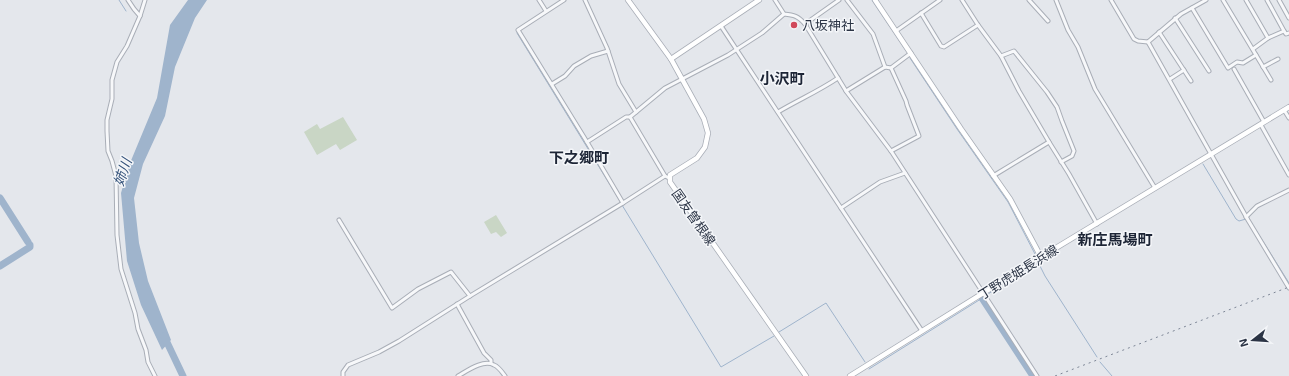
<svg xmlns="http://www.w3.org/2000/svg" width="1289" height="376" viewBox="0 0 1289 376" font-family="'Exo 2','Noto Sans JP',sans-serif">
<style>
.green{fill:#c9d6c5}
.water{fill:#9fb4cc}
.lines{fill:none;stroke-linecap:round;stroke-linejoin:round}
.stream{stroke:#9fb4cc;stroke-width:1}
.river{stroke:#9fb4cc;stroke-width:7}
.street-casing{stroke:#a9aeb7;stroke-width:5}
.secondary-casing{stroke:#a9aeb7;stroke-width:6}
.street{stroke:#f7f8fa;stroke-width:3}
.secondary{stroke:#fff;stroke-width:4.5}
.rail{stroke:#7d8696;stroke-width:1;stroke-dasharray:2 4;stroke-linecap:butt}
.poi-dot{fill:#d1495b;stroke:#f4f6f9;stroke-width:1.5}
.labels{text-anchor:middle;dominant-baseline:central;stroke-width:3;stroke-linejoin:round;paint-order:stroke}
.poi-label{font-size:13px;fill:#2b3445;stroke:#f4f6f9;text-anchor:start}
.street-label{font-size:13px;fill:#2b3445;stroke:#f4f6f9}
.water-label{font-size:14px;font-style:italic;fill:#34527a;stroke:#f4f6f9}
.quarter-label{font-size:15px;font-weight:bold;fill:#1d2536;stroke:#f4f6f9}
</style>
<rect width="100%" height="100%" fill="#e4e7ec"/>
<g class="green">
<path d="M343 117 357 140 340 150 336 144 317 155 304 132 317 124 320 129Z"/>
<path d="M496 215 507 233 501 237 496 232 491 234 484 222Z"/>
</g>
<path class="water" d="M188 0H207L195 18 175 67 165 116 143 164 134 198 139 243 148 281 171 340 162 350 141 305 127 261 121 193 130 163 157 98 170 25Z"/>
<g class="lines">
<g class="stream">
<path d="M119 0 126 11"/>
<path d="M872 0 907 52"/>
<path d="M517 33 620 201"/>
<path d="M910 58 957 129 1008 202 1035 254"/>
<path d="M1203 164 1236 219 1239 221 1246 219"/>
<path d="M622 205 721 367 774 336"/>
<path d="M1249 219 1289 283"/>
<path d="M1038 262 1045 276 1097 357"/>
<path d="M988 294 1038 263"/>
<path d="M779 332 826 303 865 362"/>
<path d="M1100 362 1112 376"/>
<path d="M869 369 984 297"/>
</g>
<g class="river">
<path d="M0 198 28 242"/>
<path d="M0 266 30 247V245"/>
<path d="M982 298 1033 376"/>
<path d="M164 336 183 376"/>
</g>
<defs>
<g id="street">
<path d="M128 0 134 9 140 16"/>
<path d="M145 0 140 16 127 46 117 62 112 80V99L107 120V131L108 151 112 161 116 176 117 235 121 269 135 313 138 329 146 350 148 362 155 376"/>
<path d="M539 0 546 11"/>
<path d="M564 0 518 30 587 142 623 203 665 176 669 178"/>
<path d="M585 0 607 48 619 84 636 112"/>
<path d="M775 0 784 14C794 15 798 16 805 24L846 91 891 151 1037 376"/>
<path d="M847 0 873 34 885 67"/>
<path d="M962 0 978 25 1001 56 1019 91 1049 142 1069 174 1097 224"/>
<path d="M1029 0 1048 21"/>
<path d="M1056 0 1068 30 1078 47 1095 89 1155 188"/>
<path d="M1111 0 1134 39 1138 41 1148 42 1181 14 1206 0"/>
<path d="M1223 0 1271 80"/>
<path d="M1246 0 1268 38"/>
<path d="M1267 0 1284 31 1286 34 1289 33"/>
<path d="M1279 0 1289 18"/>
<path d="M1192 8 1228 68 1237 62 1243 63 1256 55"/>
<path d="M921 13 941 46 944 47 978 25"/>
<path d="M1175 18 1209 71"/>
<path d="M805 24 839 0"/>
<path d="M721 26 922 331"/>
<path d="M896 31 940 0"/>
<path d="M1159 32 1191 81"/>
<path d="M1148 42 1248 220 1289 288"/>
<path d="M1253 49 1268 38 1284 31"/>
<path d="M1001 56 1014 51 1047 92 1057 107 1062 121 1074 151 1072 156 1061 162"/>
<path d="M1263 67 1278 59"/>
<path d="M1234 69 1264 122"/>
<path d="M1170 79 1184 70"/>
<path d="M552 84 565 76 574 66 591 56 608 51"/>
<path d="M846 91 885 67 891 68 911 53"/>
<path d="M1284 110 1289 118"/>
<path d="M778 112C798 100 819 91 838 78"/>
<path d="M1261 125 1289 175"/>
<path d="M587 142 626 117H630"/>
<path d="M891 151 919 136 907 105 906 101 891 68"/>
<path d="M665 176 630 117 665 88 728 55 762 33 784 14"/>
<path d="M993 176 1049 142"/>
<path d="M841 208 880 182 905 173"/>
<path d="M1246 217 1257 206 1289 190"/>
<path d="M339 220 392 308 418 289 451 272 470 296"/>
<path d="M457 304 484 353 491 360V363"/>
<path d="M343 376V372L348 365 379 352 399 341 470 296 623 203"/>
<path d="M458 376C467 371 483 359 494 365 499 367 502 372 505 376"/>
</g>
<g id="secondary">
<path d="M628 0 671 59 704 119 708 133 705 147 697 158 670 175V182L806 376"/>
<path d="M875 0 961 129 1010 199 1041 257"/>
<path d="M671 59 759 0"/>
<path d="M850 376 1041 257 1289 107"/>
</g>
</defs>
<use href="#street" class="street-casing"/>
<use href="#secondary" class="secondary-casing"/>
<use href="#street" class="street"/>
<use href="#secondary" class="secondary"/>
<path class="rail" d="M1055 376 1289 287"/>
</g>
<circle class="poi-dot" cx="794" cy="25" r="4"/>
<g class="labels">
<g class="poi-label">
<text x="802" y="25">八坂神社</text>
</g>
<g class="street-label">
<text transform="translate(694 217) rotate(55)">国友曽根線</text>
<text transform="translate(1018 272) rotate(-32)">丁野虎姫長浜線</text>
</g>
<g class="water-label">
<text transform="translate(122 172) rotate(-71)">姉川</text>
</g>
<g class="quarter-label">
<text x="782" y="78">小沢町</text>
<text x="579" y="157">下之郷町</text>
<text x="1115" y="239">新庄馬場町</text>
</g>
</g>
<g transform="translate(1253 340) rotate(253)" stroke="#f4f6f9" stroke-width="3" paint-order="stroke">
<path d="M0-3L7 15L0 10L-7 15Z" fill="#2b3445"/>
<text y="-6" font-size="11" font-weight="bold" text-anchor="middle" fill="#2b3445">N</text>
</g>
</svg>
